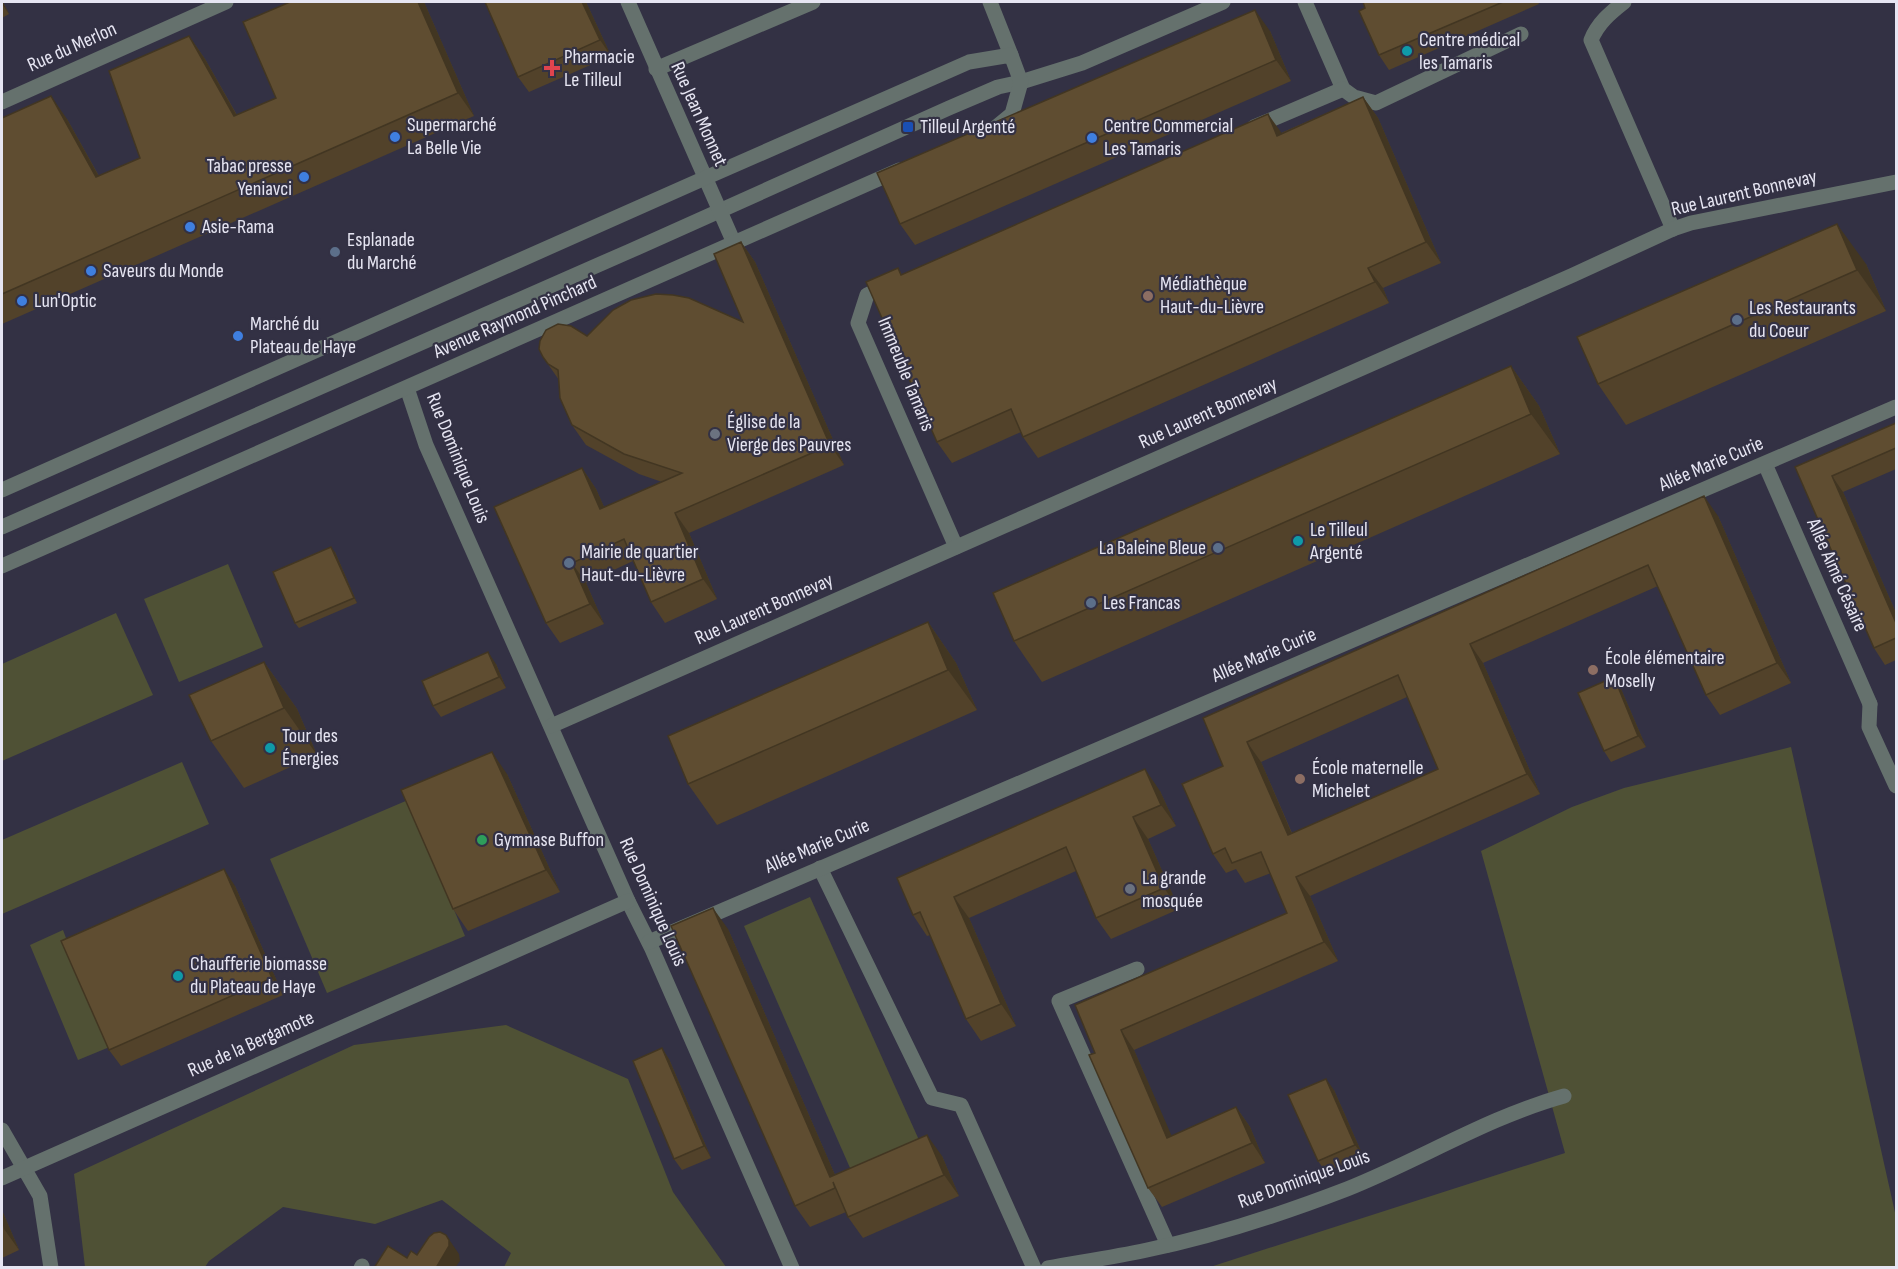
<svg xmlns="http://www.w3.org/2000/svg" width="1898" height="1269" viewBox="0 0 1898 1269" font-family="'Sofia Sans Condensed',sans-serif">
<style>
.green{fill:#4f5135}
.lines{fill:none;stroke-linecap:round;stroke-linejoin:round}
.service{stroke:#65716d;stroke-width:15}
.minor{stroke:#65716d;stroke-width:15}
.tertiary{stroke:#65716d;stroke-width:15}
.wall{fill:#52422a;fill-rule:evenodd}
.shaded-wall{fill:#423622}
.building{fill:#5f4d31;stroke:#423622;stroke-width:1.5;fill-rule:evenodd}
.culture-dot{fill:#0f9aa8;stroke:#333144;stroke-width:2}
.health-dot{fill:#e0444e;stroke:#333144;stroke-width:2}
.transit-dot{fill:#1a4fb4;stroke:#333144;stroke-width:2}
.shop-dot{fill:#3f7fe0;stroke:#333144;stroke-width:2}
.service-dot{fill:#5c6f8a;stroke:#333144;stroke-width:2}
.education-dot{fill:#8d6e63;stroke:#333144;stroke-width:2}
.worship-dot{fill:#6b7280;stroke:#333144;stroke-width:2}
.leisure-dot{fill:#2e9e5b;stroke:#333144;stroke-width:2}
.labels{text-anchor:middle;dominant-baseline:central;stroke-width:4.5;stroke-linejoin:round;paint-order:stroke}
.poi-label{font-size:20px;fill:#e6e5f2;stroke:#333144;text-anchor:start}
.street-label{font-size:20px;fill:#e6e5f2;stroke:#333144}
</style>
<rect width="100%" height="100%" fill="#333144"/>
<g class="green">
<path d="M228 564 263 647 179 682 144 599Z"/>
<path d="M116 613 153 695 2 761V664Z"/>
<path d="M1791 747 1896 1217V1267L1207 1268 1565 1153 1481 851 1572 807 1624 788Z"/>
<path d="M182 762 209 824 2 914V840Z"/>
<path d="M408 800 465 936 327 993 270 859Z"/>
<path d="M810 897 923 1149 854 1177 744 926Z"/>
<path d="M63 930 73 957 112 1046 78 1060 30 945Z"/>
<path d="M506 1025 628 1079 673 1192 726 1267H504L511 1253 442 1200 375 1224 283 1207 209 1261 205 1267H85L74 1174 354 1045Z"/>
</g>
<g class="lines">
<g class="service">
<path d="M1305 2 1343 89 1354 97 1376 103 1521 34"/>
<path d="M656 69 813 2"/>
<path d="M2 527 630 251 949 108 998 87 1021 82"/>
<path d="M1870 704 1869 727 1896 786"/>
<path d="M1137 969 1059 1001 1168 1245"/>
<path d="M361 1268 362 1266"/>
</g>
<g class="minor">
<path d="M628 2 734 243"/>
<path d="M990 2 1011 55"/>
<path d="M1624 2C1610 13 1598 23 1591 40L1673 229"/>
<path d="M2 102 226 2"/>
<path d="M1254 127 1343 89"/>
<path d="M888 285 867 295 858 323 956 547"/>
<path d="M407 388 426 445 628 901 652 949 792 1268"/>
<path d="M1765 464 1870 704"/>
<path d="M551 726 1573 275 1673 229 1691 223 1896 182"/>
<path d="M820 868 932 1098 961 1105 1034 1268"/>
<path d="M649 942 1896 407"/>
<path d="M2 1130 40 1196 51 1268"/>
<path d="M2 1178 628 901"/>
<path d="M1048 1268C1081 1262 1114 1257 1147 1250 1215 1236 1282 1214 1347 1189 1420 1160 1488 1117 1564 1096"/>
</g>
<g class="tertiary">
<path d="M1021 82 1082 63 1223 2"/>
<path d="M2 490 705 178 969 62 1011 55 1021 82 1012 114 995 128"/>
<path d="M2 566 899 170"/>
</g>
</g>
<g class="wall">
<path d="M2 2H3L9 14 2 18Z"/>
<path d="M290 2H424L474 116 2 324V219L67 119 99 176 140 158 189 36 205 59 237 115 276 98Z"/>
<path d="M485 2H586L611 56 529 92 518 77Z"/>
<path d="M1363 2H1538L1539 4 1389 70 1379 55 1365 8Z"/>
<path d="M1270 31 1291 81 915 245 900 224Z"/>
<path d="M1363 97 1378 118 1441 263 1383 288 1389 303 1038 458 1023 437 1021 432 952 463 937 442 898 268 902 275 1281 133Z"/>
<path d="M741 242 755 262 844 465 689 533 717 599 665 623 651 602 633 561 586 583 604 624 560 643 546 623 582 468 596 489 604 507 662 482 639 474 586 445 572 425 559 380 543 357 587 336 743 322Z"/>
<path d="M1866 264 1886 311 1626 425 1598 384Z"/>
<path d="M1511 366 1539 406 1560 454 1042 682 1014 641Z"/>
<path d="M1896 423V469L1843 492 1896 613V660L1885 665 1874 648 1795 467Z"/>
<path d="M1718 516 1791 683 1720 715 1706 695 1658 586 1483 663 1540 794 1310 896 1338 961 1134 1050 1171 1136 1236 1107 1250 1127 1265 1163 1162 1207 1148 1188 1095 1053 1075 1005 1287 913 1271 873 1245 883 1236 869 1226 873 1213 854 1223 766 1203 718ZM1407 697 1438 769 1292 833 1261 762Z"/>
<path d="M335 552 357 603 299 628 295 623Z"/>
<path d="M928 622 956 663 977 710 717 825 688 784Z"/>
<path d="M264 662 297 709 317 755 244 788 211 741Z"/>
<path d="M496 664 506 688 441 717 433 706Z"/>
<path d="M1614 677 1621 689 1646 747 1611 762 1604 751Z"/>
<path d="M507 774 560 892 468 931 453 909Z"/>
<path d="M1160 791 1176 826 1148 839 1179 909 1111 939 1096 918 1076 871 969 918 1016 1026 981 1041 966 1019 930 935 927 936 913 915Z"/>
<path d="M235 886 283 995 121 1066 109 1050Z"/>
<path d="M728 929 835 1175 942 1156 959 1196 863 1238 848 1217 846 1212 810 1227 795 1206Z"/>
<path d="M669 1059 711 1158 682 1170 674 1159Z"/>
<path d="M1334 1090 1363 1156 1326 1172 1318 1161Z"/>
<path d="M2 1211 4 1215 19 1250 2 1258Z"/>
</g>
<g class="shaded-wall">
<path d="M2 2H3L9 14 2 4Z"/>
<path d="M418 2H424L474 116 458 93Z"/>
<path d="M582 2H586L611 56 600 40Z"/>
<path d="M1255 10 1270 31 1291 81 1276 60Z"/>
<path d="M189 36 205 59 250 139 234 116Z"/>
<path d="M51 96 67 119 112 200 96 177Z"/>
<path d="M1363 97 1378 118 1441 263 1426 242Z"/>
<path d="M1268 114 1283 135 1277 136Z"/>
<path d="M1837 224 1866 264 1886 311 1857 270Z"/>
<path d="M741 242 755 262 844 465 830 445Z"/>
<path d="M1368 268 1383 288 1389 303 1375 282Z"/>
<path d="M1511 366 1539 406 1560 454 1531 414Z"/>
<path d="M582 468 596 489 614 529 600 509Z"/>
<path d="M1832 476 1843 492 1896 613V623Z"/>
<path d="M1704 496 1718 516 1791 683 1777 663Z"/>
<path d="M675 513 689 533 717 599 703 579Z"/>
<path d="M331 547 335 552 357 603 354 598Z"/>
<path d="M572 563 586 583 604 624 590 604Z"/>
<path d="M928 622 956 663 977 710 948 670Z"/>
<path d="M1470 644 1483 663 1540 794 1527 774Z"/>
<path d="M488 652 496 664 506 688 499 677Z"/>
<path d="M264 662 297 709 317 755 284 708Z"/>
<path d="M1614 677 1621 689 1646 747 1638 736Z"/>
<path d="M1247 742 1261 762 1301 855 1288 835Z"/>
<path d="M492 752 507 774 560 892 546 870Z"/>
<path d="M1145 769 1160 791 1176 826 1161 805Z"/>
<path d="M1133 817 1148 839 1179 909 1164 888Z"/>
<path d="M224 869 235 886 283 995 272 978Z"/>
<path d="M1296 877 1310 896 1338 961 1324 942Z"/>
<path d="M954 897 969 918 1016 1026 1001 1004Z"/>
<path d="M713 908 728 929 845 1198 830 1177Z"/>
<path d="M1121 1030 1134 1050 1181 1157 1167 1138Z"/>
<path d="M662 1048 669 1059 711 1158 704 1146Z"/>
<path d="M1326 1079 1334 1090 1363 1156 1355 1145Z"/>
<path d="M1236 1107 1250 1127 1265 1163 1252 1143Z"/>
<path d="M927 1135 942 1156 959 1196 944 1175Z"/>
<path d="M2 1211 4 1215 19 1250 4 1229 2 1222Z"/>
<path d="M446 1235 459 1254 460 1261 455 1268H436Z"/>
</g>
<g class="building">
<path d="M290 2H418L458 93 2 294V118L51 96 96 177 140 158 109 71 189 36 234 116 276 98 243 22Z"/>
<path d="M485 2H582L600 40 518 77Z"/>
<path d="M1363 2H1503L1379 55 1359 11 1365 8Z"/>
<path d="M1255 10 1276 60 900 224 877 173Z"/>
<path d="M1363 97 1426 242 1368 268 1375 282 1023 437 1011 409 937 442 866 282 898 268 901 275 1268 114 1277 136Z"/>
<path d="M1837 224 1857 270 1598 384 1577 337Z"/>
<path d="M741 242 830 445 675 513 703 579 651 602 624 539 572 563 590 604 546 623 494 507 582 468 600 509 682 473 624 454 572 425 560 398 558 370 548 364 543 357 539 349 540 341 546 330 558 324 571 326 587 336 613 310 631 300 656 294 673 295 689 298 743 322 714 254Z"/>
<path d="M1511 366 1531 414 1014 641 993 593Z"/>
<path d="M1896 423V448L1832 476 1896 623V638L1874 648 1795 467Z"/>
<path d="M1704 496 1777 663 1706 695 1648 565 1470 644 1527 774 1296 877 1324 942 1121 1030 1167 1138 1236 1107 1252 1143 1148 1188 1089 1055 1095 1053 1075 1005 1287 913 1261 852 1232 863 1225 848 1213 854 1182 784 1223 766 1203 718ZM1398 675 1438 769 1288 835 1247 742Z"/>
<path d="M331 547 354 598 295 623 273 572Z"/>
<path d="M928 622 948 670 688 784 668 736Z"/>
<path d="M488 652 499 677 433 706 422 681Z"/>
<path d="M264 662 284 708 211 741 189 695Z"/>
<path d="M1614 677 1638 736 1604 751 1578 693Z"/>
<path d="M492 752 546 870 453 909 401 790Z"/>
<path d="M1145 769 1161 805 1133 817 1164 888 1096 918 1066 847 954 897 1001 1004 966 1019 920 912 913 915 897 878Z"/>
<path d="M224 869 272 978 109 1050 61 941Z"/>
<path d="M713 908 830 1177 927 1135 944 1175 848 1217 833 1182 835 1188 795 1206 671 926Z"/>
<path d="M662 1048 704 1146 674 1159 633 1061Z"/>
<path d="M1326 1079 1355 1145 1318 1161 1288 1095Z"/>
<path d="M440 1232 446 1235 449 1240V1246L436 1268H374L388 1246 407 1258 411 1251 417 1255 429 1237 434 1233Z"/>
</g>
<g class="culture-dot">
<circle cx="1407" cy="51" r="6"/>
<circle cx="1298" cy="541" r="6"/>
<circle cx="270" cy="748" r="6"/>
<circle cx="178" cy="976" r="6"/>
</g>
<path class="health-dot" d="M549 59h6v6h6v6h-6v6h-6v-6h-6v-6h6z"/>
<rect class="transit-dot" x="902" y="121" width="12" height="12" rx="3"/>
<g class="shop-dot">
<circle cx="395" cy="137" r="6"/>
<circle cx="1092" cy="138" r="6"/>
<circle cx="304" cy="177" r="6"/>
<circle cx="190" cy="227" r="6"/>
<circle cx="91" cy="271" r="6"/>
<circle cx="22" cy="301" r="6"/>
<circle cx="238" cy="336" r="6"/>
</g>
<g class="service-dot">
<circle cx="335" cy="252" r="6"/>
<circle cx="1737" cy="320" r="6"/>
<circle cx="1218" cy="548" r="6"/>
<circle cx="569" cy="563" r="6"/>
<circle cx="1091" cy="603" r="6"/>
</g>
<g class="education-dot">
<circle cx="1148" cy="296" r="6"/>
<circle cx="1593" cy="670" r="6"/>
<circle cx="1300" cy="779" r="6"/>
</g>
<g class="worship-dot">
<circle cx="715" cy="434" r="6"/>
<circle cx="1130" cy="889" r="6"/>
</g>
<circle class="leisure-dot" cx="482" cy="840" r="6"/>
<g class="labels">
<g class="poi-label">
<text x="1419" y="40">Centre médical<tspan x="1419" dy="23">les Tamaris</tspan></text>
<text x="564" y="57">Pharmacie<tspan x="564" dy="23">Le Tilleul</tspan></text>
<text x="407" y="125">Supermarché<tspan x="407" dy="23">La Belle Vie</tspan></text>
<text x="1104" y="126">Centre Commercial<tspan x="1104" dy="23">Les Tamaris</tspan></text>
<text x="920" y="127">Tilleul Argenté</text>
<text x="292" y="166" text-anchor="end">Tabac presse<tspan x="292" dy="23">Yeniavci</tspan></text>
<text x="202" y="227">Asie-Rama</text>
<text x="347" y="240">Esplanade<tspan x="347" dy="23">du Marché</tspan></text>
<text x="103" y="271">Saveurs du Monde</text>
<text x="1160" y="284">Médiathèque<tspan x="1160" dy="23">Haut-du-Lièvre</tspan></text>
<text x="34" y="301">Lun'Optic</text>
<text x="1749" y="308">Les Restaurants<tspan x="1749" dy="23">du Coeur</tspan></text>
<text x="250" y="324">Marché du<tspan x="250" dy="23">Plateau de Haye</tspan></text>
<text x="727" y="422">Église de la<tspan x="727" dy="23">Vierge des Pauvres</tspan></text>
<text x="1310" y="530">Le Tilleul<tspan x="1310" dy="23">Argenté</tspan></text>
<text x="1206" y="548" text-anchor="end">La Baleine Bleue</text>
<text x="581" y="552">Mairie de quartier<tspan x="581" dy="23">Haut-du-Lièvre</tspan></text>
<text x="1103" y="603">Les Francas</text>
<text x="1605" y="658">École élémentaire<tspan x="1605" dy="23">Moselly</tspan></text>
<text x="282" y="736">Tour des<tspan x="282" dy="23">Énergies</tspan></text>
<text x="1312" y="768">École maternelle<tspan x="1312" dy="23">Michelet</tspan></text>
<text x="494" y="840">Gymnase Buffon</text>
<text x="1142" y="878">La grande<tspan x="1142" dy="23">mosquée</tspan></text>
<text x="190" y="964">Chaufferie biomasse<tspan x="190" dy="23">du Plateau de Haye</tspan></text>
</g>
<g class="street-label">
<text transform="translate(72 47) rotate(-24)">Rue du Merlon</text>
<text transform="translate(699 114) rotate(66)">Rue Jean Monnet</text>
<text transform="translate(1744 193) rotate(-13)">Rue Laurent Bonnevay</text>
<text transform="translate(515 317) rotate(-24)">Avenue Raymond Pinchard</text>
<text transform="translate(906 374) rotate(68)">Immeuble Tamaris</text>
<text transform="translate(1208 413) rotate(-24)">Rue Laurent Bonnevay</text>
<text transform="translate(458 458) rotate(68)">Rue Dominique Louis</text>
<text transform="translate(1711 464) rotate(-23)">Allée Marie Curie</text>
<text transform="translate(1837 575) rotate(66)">Allée Aimé Césaire</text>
<text transform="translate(764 609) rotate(-24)">Rue Laurent Bonnevay</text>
<text transform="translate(1264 655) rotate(-23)">Allée Marie Curie</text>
<text transform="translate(817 846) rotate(-23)">Allée Marie Curie</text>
<text transform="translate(653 902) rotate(66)">Rue Dominique Louis</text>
<text transform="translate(251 1044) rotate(-24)">Rue de la Bergamote</text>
<text transform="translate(1304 1179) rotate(-20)">Rue Dominique Louis</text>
</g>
</g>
<rect width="1898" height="1269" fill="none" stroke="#e6e5f2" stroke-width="6"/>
</svg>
